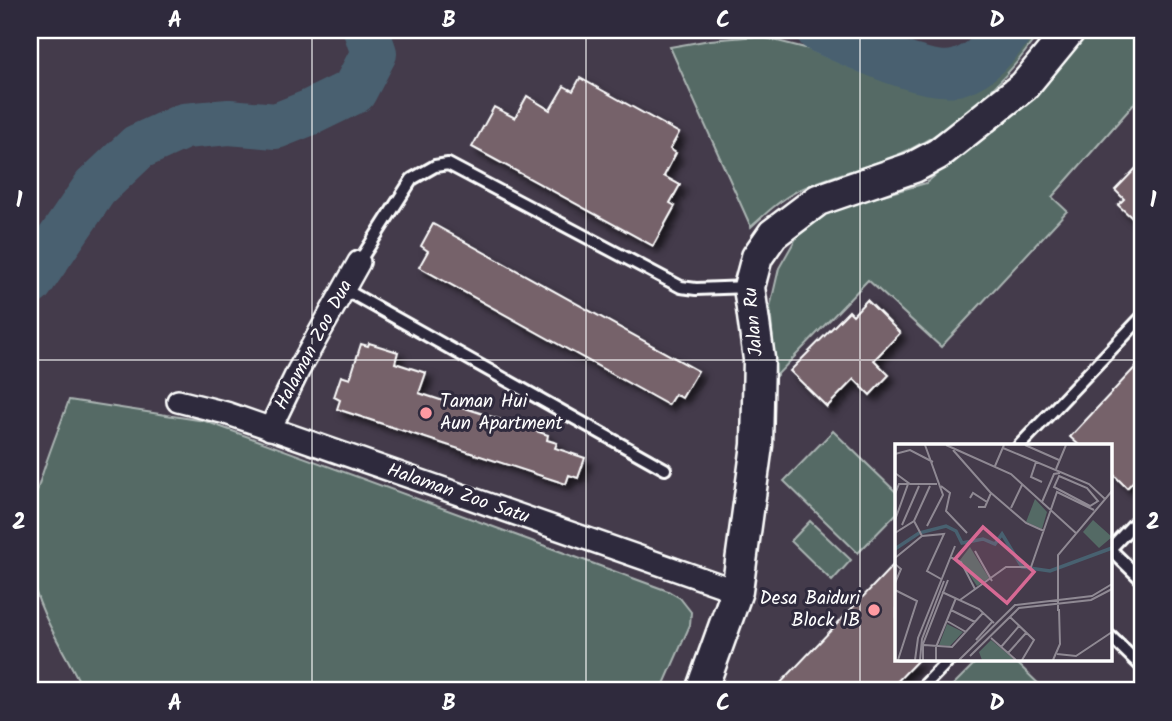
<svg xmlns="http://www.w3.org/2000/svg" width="1172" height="721" viewBox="0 0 1172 721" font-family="Kalam,sans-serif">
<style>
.green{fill:#546a65;stroke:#aab4b2;stroke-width:2}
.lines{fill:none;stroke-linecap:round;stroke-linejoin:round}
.river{stroke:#486170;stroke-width:46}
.building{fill:#76626b;stroke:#fff;stroke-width:2;filter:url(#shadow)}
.lane-casing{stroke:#fff;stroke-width:16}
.street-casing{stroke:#fff;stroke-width:26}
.secondary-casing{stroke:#fff;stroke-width:35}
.lane{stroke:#2f2a3d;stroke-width:10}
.street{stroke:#2f2a3d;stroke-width:21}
.secondary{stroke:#2f2a3d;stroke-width:30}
.grid{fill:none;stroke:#fff;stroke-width:2;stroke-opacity:0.55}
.poi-dot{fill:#ff9aa2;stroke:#2f2a3d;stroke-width:2.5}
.labels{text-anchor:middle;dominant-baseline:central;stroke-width:6;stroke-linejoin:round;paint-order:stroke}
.street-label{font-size:19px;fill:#fff;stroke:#2f2a3d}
.poi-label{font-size:19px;fill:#fff;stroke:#2f2a3d;text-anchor:start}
.inset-river{fill:none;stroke:#486170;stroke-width:3.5}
.inset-road{fill:none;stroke:#8f8993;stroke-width:2}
.view{fill:#d76994;fill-opacity:0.15;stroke:#d76994;stroke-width:3.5}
.inset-edge{fill:none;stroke:#fff;stroke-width:3.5}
.neatline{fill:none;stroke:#fff;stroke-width:2.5}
.grid-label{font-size:23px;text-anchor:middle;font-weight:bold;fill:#fff}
</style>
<defs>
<filter id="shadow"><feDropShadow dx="6" dy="6" stdDeviation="3.5" flood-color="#0009"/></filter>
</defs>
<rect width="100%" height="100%" fill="#443b4b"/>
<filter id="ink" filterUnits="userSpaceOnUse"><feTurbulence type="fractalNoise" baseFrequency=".0143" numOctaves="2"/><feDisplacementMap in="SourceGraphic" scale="14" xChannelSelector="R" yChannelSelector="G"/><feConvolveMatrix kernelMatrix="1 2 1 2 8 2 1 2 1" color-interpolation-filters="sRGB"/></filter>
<g filter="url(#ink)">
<g class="green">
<path d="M1018 30H1040C1010 79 955 129 902 153 868 168 830 174 797 191 780 200 765 214 751 227L670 47 710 40 758 36 809 49 862 72 912 81 947 90 969 86 1003 50Z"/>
<path d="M1089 30H1142V95L1052 197 1067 211 941 347 868 280 776 376 770 307 779 268 803 226 826 211 926 183 1020 103Z"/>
<path d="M69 400 205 421 668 591 680 598 691 612 690 625 661 691H129L97 682 80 683C62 647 37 610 30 570 20 515 51 452 69 400Z"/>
<path d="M833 431 897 493V513L858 553 784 481Z"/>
<path d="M810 521 851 560 832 581 791 541Z"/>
<path d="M978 660H1014L1046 691H947Z"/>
</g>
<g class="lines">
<g class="river">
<path d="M819 30C851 43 928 82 959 72 981 65 996 47 1009 30"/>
<path d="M30 283 95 188 138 147 184 126 229 122 276 126 311 112 354 91 374 53 366 30"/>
</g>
</g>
<g class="building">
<path d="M580 78 679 133 670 149 676 153 664 176 680 185 670 203 675 206 653 246 472 147 494 107 515 118 527 96 550 110 564 86 573 91Z"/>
<path d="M1142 162V227L1118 205 1124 199 1115 190Z"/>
<path d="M433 224 698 371 682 398 675 394 668 405 419 267 428 251 421 246Z"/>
<path d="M867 300 900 333 874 360 889 375 870 395 854 379 827 407 790 371 849 311 853 315Z"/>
<path d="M369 343 398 352 395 363 426 373 419 393 548 435 547 440 557 443 555 448 585 458 578 478 569 475 566 484 337 409 340 400 334 397 341 376 350 379 361 344 368 346Z"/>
<path d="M1142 360V472L1127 488 1111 472V446H1080L1070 437Z"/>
<path d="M897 561V660H918L888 691H773Z"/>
</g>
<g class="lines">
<defs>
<g id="lane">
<path d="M359 262 412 179 435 166 448 164 681 287 696 289 748 287"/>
<path d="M344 289 665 469"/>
<path d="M1019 446 1142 317"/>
<path d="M1111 548 1142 515"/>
<path d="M1111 550 1142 580"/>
<path d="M1111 637 1142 667"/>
<path d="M919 691 949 660"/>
</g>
<g id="street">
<path d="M178 401 226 413 737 591"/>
<path d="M270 429 298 371 359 262"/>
</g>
<path id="secondary" d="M701 691 737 591 757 445 759 359 749 287 757 257 773 234 818 200 914 167 938 154 1024 86 1070 30"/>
</defs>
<use href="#lane" class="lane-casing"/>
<use href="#street" class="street-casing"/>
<use href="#secondary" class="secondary-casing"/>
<use href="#lane" class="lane"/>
<use href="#street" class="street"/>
<use href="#secondary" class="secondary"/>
</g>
</g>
<path class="grid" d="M312 30V691M586 30V691M860 30V691M30 360H1142"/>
<g class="poi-dot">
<circle cx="426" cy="413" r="7"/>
<circle cx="874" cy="610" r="7"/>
</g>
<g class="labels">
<g class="street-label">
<text transform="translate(754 322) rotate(-95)">Jalan Ru</text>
<text transform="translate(314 345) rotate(-62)">Halaman Zoo Dua</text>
<text transform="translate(458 494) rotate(19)">Halaman Zoo Satu</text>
</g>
<g class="poi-label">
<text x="440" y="402">Taman Hui<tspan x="440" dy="22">Aun Apartment</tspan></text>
<text x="860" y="599" text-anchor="end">Desa Baiduri<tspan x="860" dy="22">Block 1B</tspan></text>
</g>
</g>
<g transform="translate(895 444)">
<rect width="217" height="217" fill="#443b4b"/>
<path d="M140 55 152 68 147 85 131 78ZM198 76 217 93 204 104 188 88ZM75 103 94 134 82 142 65 116ZM52 180 68 188 55 202 44 201ZM96 196 120 216H87L84 208Z" fill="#546a65"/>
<path class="inset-river" d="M0 105 24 89 51 82 61 87 67 99 88 95 100 100 107 90 127 123 155 127 217 104"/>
<path class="inset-road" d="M30 1 48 51 32 82M51 1 116 30 182 90M130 1 164 16M108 4 194 40 210 55M58 6 95 48 131 79 149 87M0 10 15 6 38 18M141 18 136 33 147 38M100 22 109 1M161 25 171 1M0 29 15 40H42M164 32 192 44 203 57 195 62 159 43ZM46 42 55 49 51 67 72 89M0 50 4 40H13L0 76M75 54 78 49 92 58M147 58 159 30 165 29M83 63H90L96 49M116 64 127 41M7 81 24 42M0 89 19 77 35 42M27 92 49 90 32 127 46 135M80 107 97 137M55 113 66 118 80 145M0 114 27 92 19 77M0 120 6 125 0 139M0 146 22 157 3 216M47 148 84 165 99 179M65 156 111 123H136L162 48 199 66M56 166 80 178M163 167V111L217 47M115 173 139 196 127 216M52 177 71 188M96 194 121 216M81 196 97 178M29 201 57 203 88 169M106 203 124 182M113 209 131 189M162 210 181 212 217 188M75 212 124 164 196 156 217 145M20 216 23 194 60 102M25 216 27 195 49 137M28 216V200L53 136M41 216V203L61 154M64 216 120 161 197 152 217 140M158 216 165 200 164 165"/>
<path class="view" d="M88 83 139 128 112 159 60 115Z"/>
<rect width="217" height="217" class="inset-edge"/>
</g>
<rect width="1172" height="721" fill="none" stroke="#2f2a3d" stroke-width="77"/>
<rect x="38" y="38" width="1096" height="644" class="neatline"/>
<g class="grid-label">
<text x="175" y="27">A</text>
<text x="449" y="27">B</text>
<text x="723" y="27">C</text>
<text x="997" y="27">D</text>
<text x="19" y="207">1</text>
<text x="1153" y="207">1</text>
<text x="19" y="529">2</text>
<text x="1153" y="529">2</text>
<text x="175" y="710">A</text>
<text x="449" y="710">B</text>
<text x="723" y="710">C</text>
<text x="997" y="710">D</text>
</g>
</svg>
